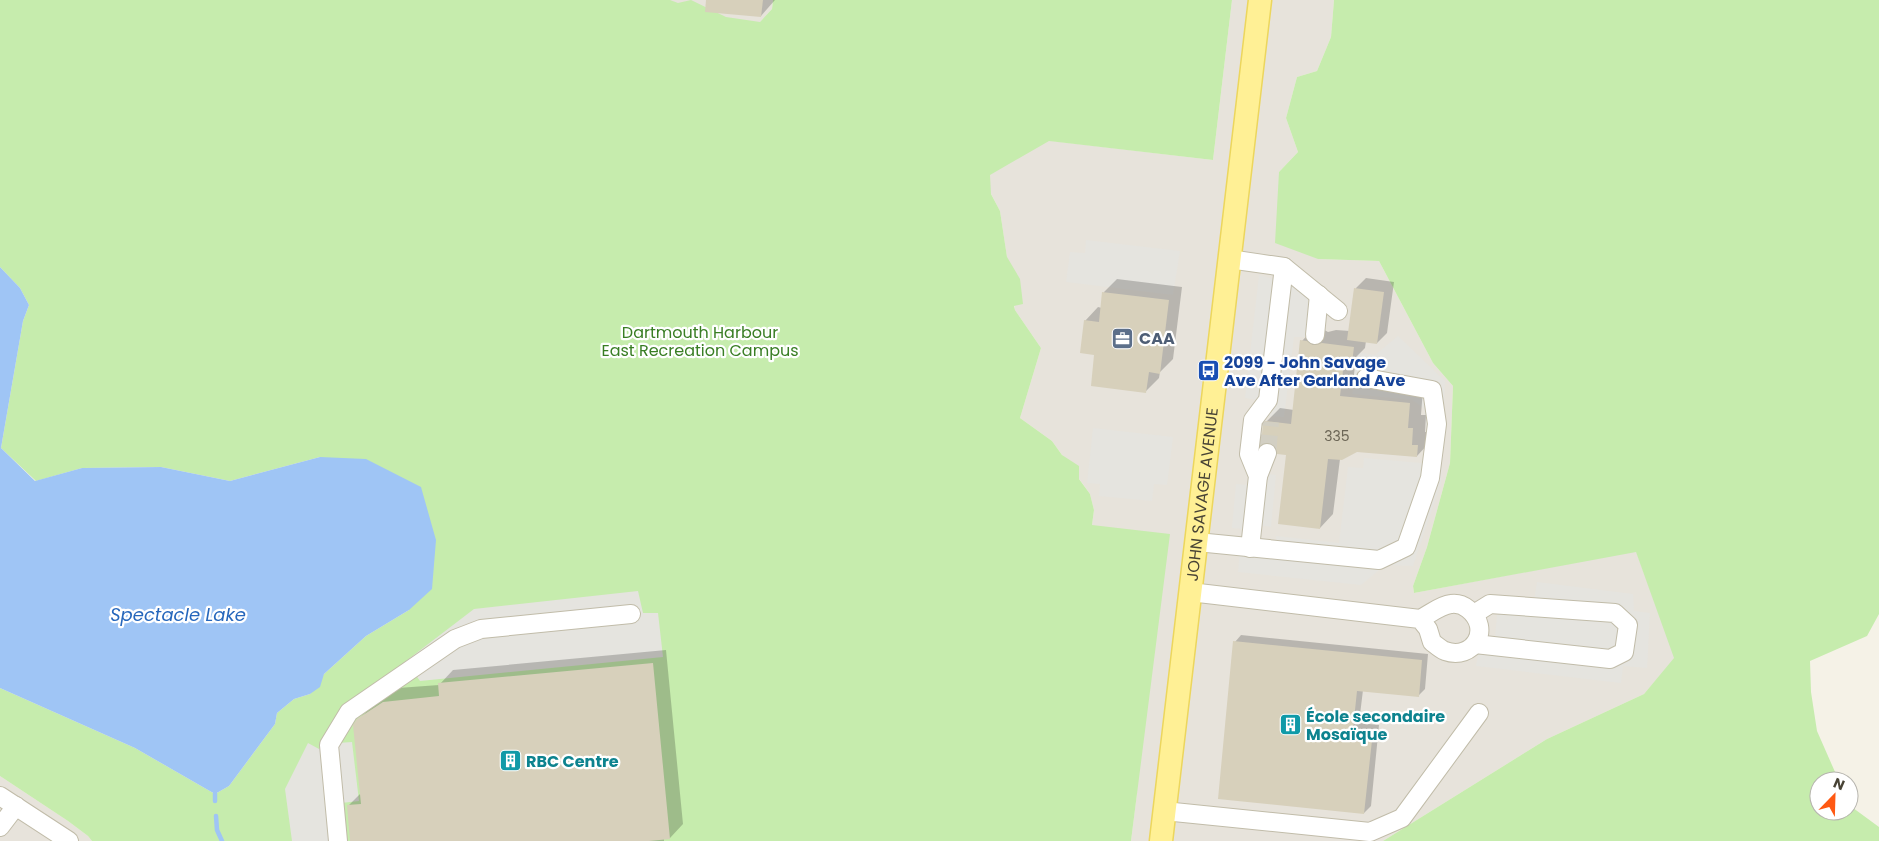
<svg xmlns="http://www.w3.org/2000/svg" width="1879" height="841" viewBox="0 0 1879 841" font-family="Poppins,sans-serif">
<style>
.industrial{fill:#e7e3db}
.green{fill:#c6ecad}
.parking{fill:#e5e4df}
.water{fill:#9fc5f5}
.shadow{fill:#0003}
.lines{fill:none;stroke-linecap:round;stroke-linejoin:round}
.stream{stroke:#9fc5f5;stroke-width:4.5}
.building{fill:#d7d0bb}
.minor-tunnel{stroke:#d2cfc3;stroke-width:18;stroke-dasharray:18 9;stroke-linecap:butt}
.minor-casing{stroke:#c1bca9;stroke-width:20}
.major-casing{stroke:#ecd65d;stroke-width:25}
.minor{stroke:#fff;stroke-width:18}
.major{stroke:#fff095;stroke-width:22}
.labels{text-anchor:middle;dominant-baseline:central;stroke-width:4.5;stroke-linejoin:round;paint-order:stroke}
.number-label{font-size:14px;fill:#6c6656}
.park-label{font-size:16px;fill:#397e24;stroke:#fff}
.service-label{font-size:16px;font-weight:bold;fill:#4e5e75;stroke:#fff;text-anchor:start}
.transit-label{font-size:16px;font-weight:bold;fill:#164399;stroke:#fff;text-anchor:start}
.street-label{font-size:16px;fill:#484335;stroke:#fff}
.culture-label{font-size:16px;font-weight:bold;fill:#0d838f;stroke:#fff;text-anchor:start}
.water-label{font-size:18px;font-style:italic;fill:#2667bc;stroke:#fff}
</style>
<rect width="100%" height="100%" fill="#f5f2e7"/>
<g class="industrial">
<path d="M668 0H773L772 9 753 30 674 4Z"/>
<path d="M1232 0H1334L1331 37 1317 71 1297 77 1286 118 1298 152 1279 172 1318 259 1379 261 1433 363 1453 386 1450 463 1427 547 1413 586 1414 593 1636 551 1675 658 1644 694 1547 739 1383 841H1131L1137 793 1092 525 1094 510 1090 494 1052 441 1020 418 1041 348 1015 310 1000 211 976 165 977 132 1213 160Z"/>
<path d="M0 776 68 821 88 836 92 841H0Z"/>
</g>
<g class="green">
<path d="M0 0H670L678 3 691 0 726 17 760 22 772 9 773 0H1232L1213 160 1049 141 990 175 991 194 1000 211 1007 257 1020 279 1023 304 1014 306 1015 310 1041 348 1020 418 1052 441 1062 455 1079 466V479L1090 494 1094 510 1092 525 1170 534 1131 841H92L88 836 68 821 0 776V688L135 748 215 794 229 786 275 724 277 713 294 699 310 694 324 674 366 636 409 610 320 457 230 481 161 467 82 468 36 481 1 448 23 321 29 305 20 288 0 267Z"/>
<path d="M1334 0H1879V614L1867 636 1810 661 1811 692 1817 731 1839 781H1819V811H1849V805L1879 827V841H1383L1547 739 1644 694 1674 658 1636 552 1414 593 1413 586 1427 547 1450 463 1453 386 1433 363 1379 261 1318 259 1275 243 1279 172 1298 152 1286 118 1297 77 1317 71 1331 37Z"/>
</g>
<g class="parking">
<path d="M1086 240 1180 251 1173 295 1066 282 1070 252 1085 253Z"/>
<path d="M1259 275 1309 289 1305 337H1294L1284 417 1264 416 1256 400 1245 398Z"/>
<path d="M1398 336 1445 381 1441 483 1413 566 1385 565 1361 585 1238 572 1242 529 1232 528 1236 484 1248 485 1250 472 1276 475 1271 527 1259 525 1258 539 1275 548 1276 536 1339 543 1348 467 1363 468 1364 458 1422 463 1427 433 1424 408 1412 400 1352 394 1357 352 1375 355Z"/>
<path d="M1093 428 1173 437 1167 485 1154 484 1152 501 1099 496 1100 484 1087 483Z"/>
<path d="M1537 582 1633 594 1634 611 1650 613 1647 668 1623 666 1621 683 1476 666 1479 649 1495 637 1499 596 1534 601Z"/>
<path d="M638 591 643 613H658L663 657 420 681 406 661 474 609Z"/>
<path d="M352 742 359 801 341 803 344 841H292L285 789 308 743 319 749 323 744Z"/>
</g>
<path class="water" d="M0 267 20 288 29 305 23 321 1 448 35 481 82 468 161 467 230 481 320 457 366 459 421 487 436 540 432 589 409 610 366 636 324 674 320 687 310 694 294 699 277 713 275 724 229 786 215 794 135 748 0 688Z"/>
<g class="shadow">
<path d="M708 0H775L761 16Z"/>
<path d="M1366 278 1394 282 1387 333 1377 343 1366 341 1365 348 1356 357 1353 383 1423 389 1421 415H1426L1425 432H1431L1430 442 1417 456 1357 451 1340 459 1333 514 1320 528 1288 454 1272 442 1266 441V422L1280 408 1294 410 1302 341 1315 327 1321 328 1328 332 1336 330 1350 331 1356 288Z"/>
<path d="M1117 279 1182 287 1173 359 1160 372 1159 378 1146 391 1096 354 1085 321 1098 307 1102 308 1104 292Z"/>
<path d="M1241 635 1428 654 1425 689 1418 696 1363 690 1359 723 1379 725 1371 806 1364 813 1235 642Z"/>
<path d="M666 650 683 824 670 838H664V841H351L348 806 361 793 358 720 372 706 398 688 439 685 453 670Z"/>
</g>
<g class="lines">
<g class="stream">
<path d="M215 794V801"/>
<path d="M216 816 217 830 222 841"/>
</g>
</g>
<g class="building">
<path d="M706 0H763L761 17 705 12Z"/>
<path d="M1354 288 1384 292 1377 344 1347 340Z"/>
<path d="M1102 292 1169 300 1160 374 1149 372 1146 393 1091 386 1094 355 1080 353 1084 320 1099 322Z"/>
<path d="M1300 340 1307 341 1313 345 1322 343 1354 347 1352 363 1344 362 1340 396 1410 403 1408 428H1413L1412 445H1418L1417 457 1357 452 1342 460 1328 459 1320 529 1278 524 1286 455 1277 454 1276 447 1271 443 1266 442 1261 444 1263 424 1265 421 1291 424Z"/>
<path d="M1233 641 1422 660 1419 697 1357 691 1353 729 1373 731 1364 814 1218 799Z"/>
<path d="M653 663 670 839 649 841H350L347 805 361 804 353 725 357 719 383 702 439 696 438 683Z"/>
</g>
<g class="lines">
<path class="minor-tunnel" d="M1267 453 1270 422"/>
<defs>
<g id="minor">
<path d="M1229 259 1284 267"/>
<path d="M1315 335 1319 295"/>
<path d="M1258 476 1267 453"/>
<path d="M1197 542 1379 560 1406 547 1430 478 1437 424 1432 390 1366 378"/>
<path d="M1250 548 1258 476 1249 454 1253 420 1268 400 1284 267 1338 311"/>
<path d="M1190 592 1420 619 1428 629 1432 642C1436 645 1440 649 1445 651 1473 661 1493 629 1468 609 1463 605 1458 603 1451 604 1440 605 1429 615 1420 619"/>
<path d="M1474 614 1490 604 1615 613 1628 625 1624 652 1610 659 1475 644"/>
<path d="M0 796 69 841"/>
<path d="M1164 811 1370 832 1402 818 1479 713"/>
<path d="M0 827 16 806"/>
<path d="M338 841 329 745 349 712 455 639 481 629 631 614"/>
</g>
<g id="major">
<path id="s1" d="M1161 841 1260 0"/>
</g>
</defs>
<use href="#minor" class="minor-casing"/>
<use href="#major" class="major-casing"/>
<use href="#minor" class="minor"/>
<use href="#major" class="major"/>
</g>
<defs>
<symbol id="office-square" viewBox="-11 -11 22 22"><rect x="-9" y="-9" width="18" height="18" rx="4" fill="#5c6f8a" stroke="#fff"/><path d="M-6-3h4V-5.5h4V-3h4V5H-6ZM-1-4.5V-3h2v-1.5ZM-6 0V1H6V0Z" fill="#fff"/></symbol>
<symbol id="bus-square" viewBox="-11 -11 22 22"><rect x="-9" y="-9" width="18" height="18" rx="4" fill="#1a4fb4" stroke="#fff"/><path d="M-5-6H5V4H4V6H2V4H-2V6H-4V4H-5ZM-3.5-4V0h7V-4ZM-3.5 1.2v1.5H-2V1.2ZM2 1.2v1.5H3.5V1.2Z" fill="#fff"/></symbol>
<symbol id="building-square" viewBox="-11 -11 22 22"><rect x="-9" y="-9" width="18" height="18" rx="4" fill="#0f9aa8" stroke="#fff"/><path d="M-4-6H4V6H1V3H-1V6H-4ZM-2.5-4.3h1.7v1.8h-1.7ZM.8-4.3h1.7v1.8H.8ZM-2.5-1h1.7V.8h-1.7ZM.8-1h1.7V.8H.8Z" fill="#fff"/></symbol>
</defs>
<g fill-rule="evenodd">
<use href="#office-square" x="1110" y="326" width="25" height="25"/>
<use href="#bus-square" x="1196" y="358" width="25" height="25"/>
<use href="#building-square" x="1278" y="712" width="25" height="25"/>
<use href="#building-square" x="498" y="748" width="25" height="25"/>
</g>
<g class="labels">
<g class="number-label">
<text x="1337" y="436">335</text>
</g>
<g class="park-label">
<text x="700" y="332">Dartmouth Harbour<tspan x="700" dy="18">East Recreation Campus</tspan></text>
</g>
<g class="service-label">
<text x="1139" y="338">CAA</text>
</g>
<g class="transit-label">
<text x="1224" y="362">2099 - John Savage<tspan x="1224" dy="18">Ave After Garland Ave</tspan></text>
</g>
<g class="street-label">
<text stroke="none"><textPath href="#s1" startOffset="349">JOHN SAVAGE AVENUE</textPath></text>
</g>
<g class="culture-label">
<text x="1306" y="716">École secondaire<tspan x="1306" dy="18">Mosaïque</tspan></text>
<text x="526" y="761">RBC Centre</text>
</g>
<g class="water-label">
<text x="178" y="614">Spectacle Lake</text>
</g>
</g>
<g transform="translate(1834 796) rotate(23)"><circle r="24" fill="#ffffff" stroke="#b6b4ae"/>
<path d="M0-4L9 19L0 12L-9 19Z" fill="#ff5913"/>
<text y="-8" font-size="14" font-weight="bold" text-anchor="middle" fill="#484335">N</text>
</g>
</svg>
